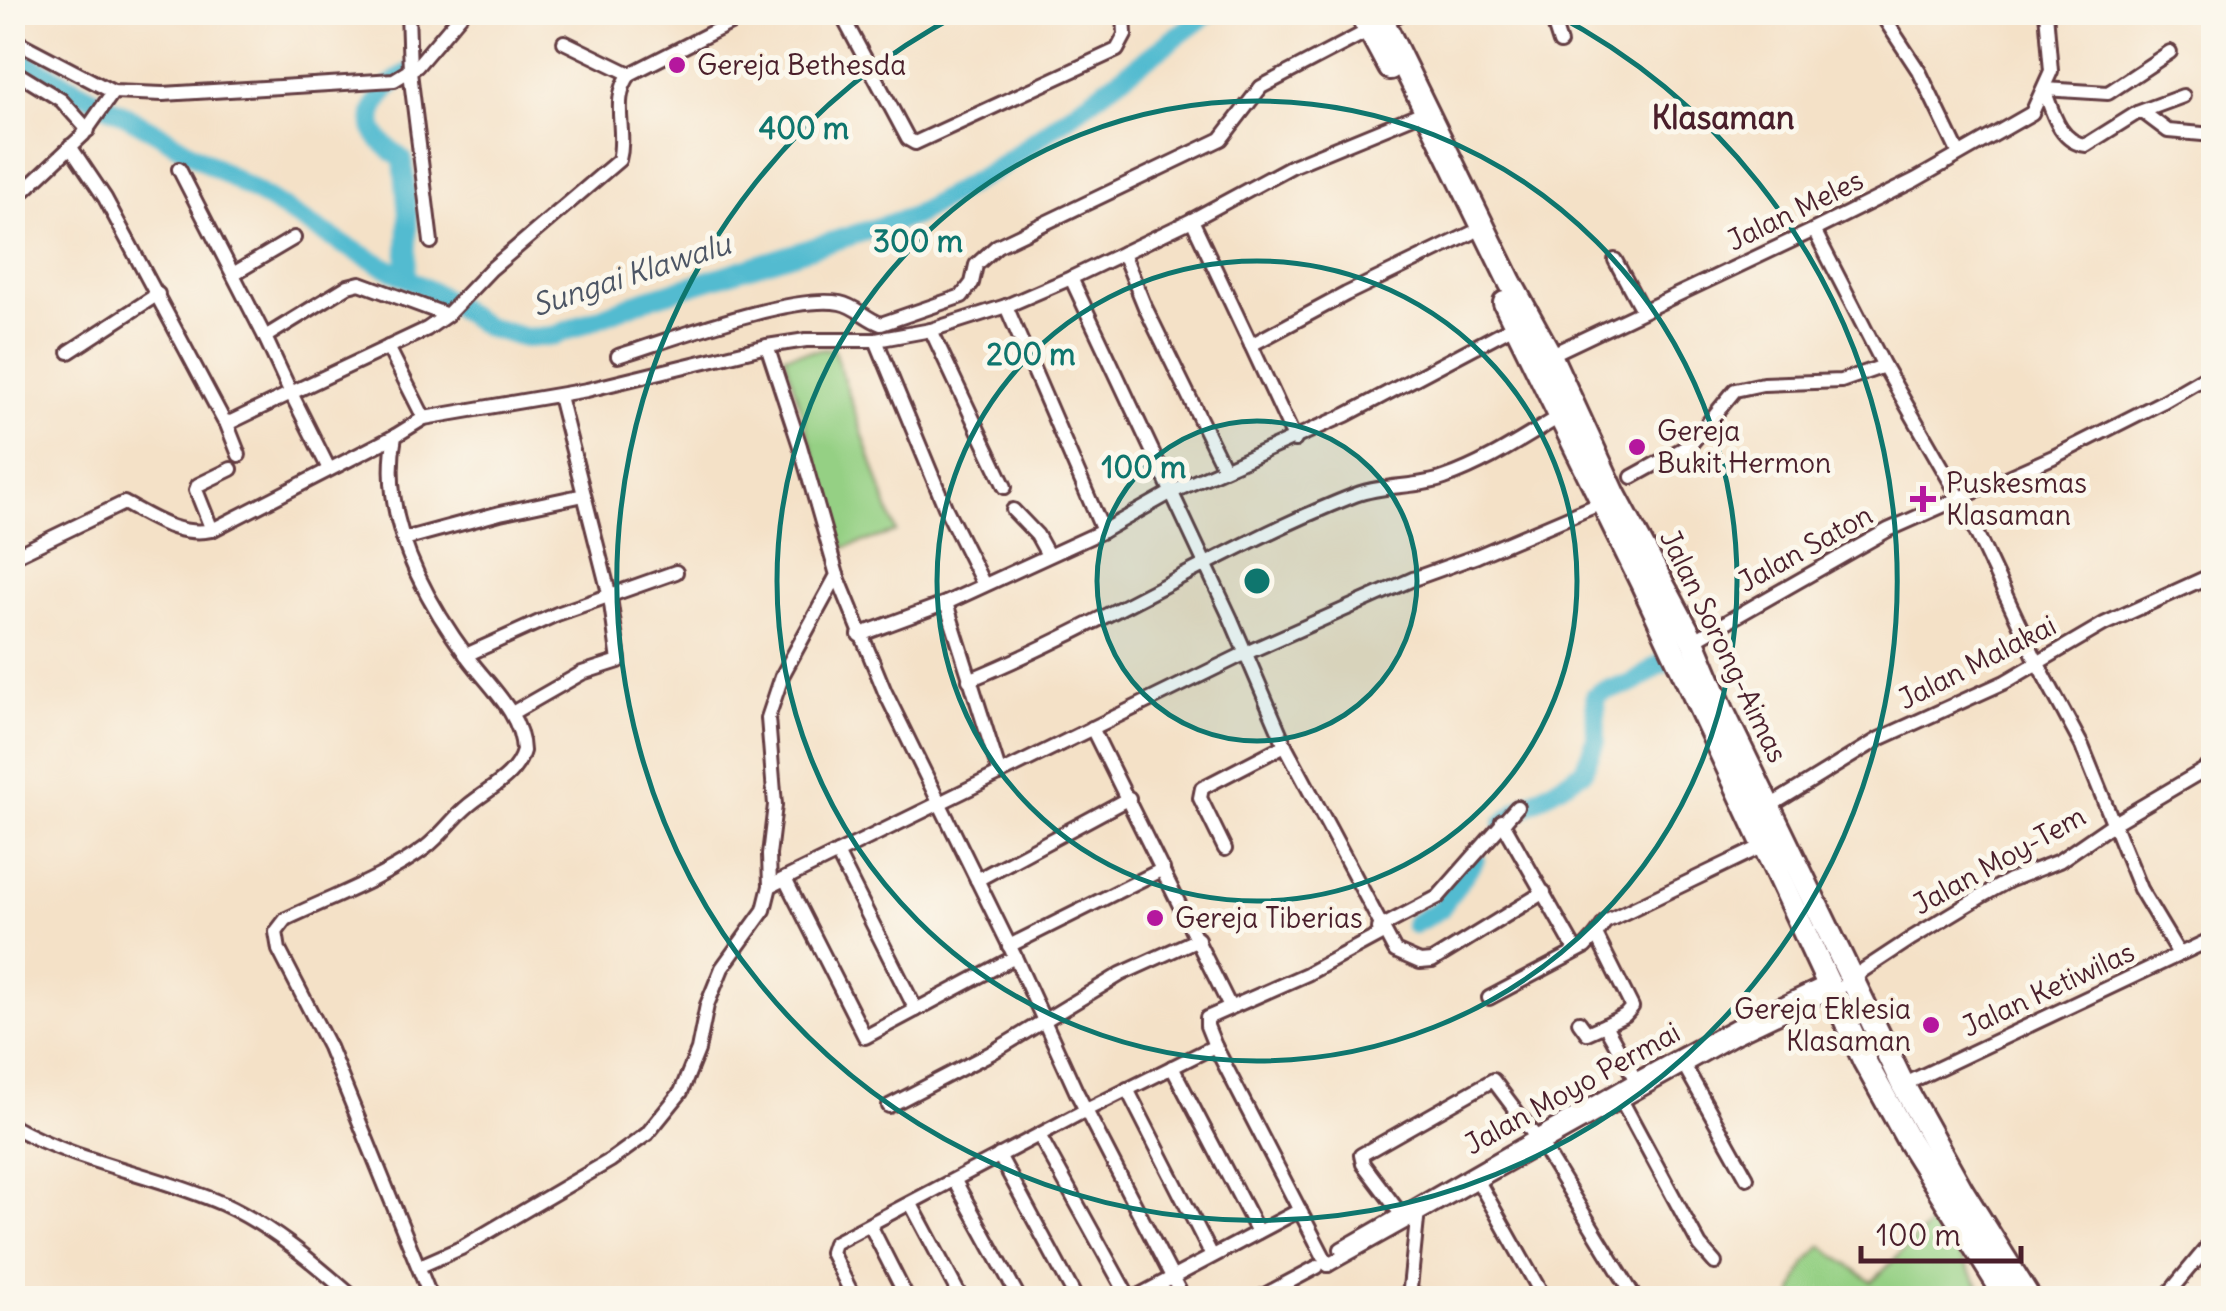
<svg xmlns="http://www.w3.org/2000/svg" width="2226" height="1311" viewBox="0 0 2226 1311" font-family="Delius,sans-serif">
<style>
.green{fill:#95d084;stroke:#707858;stroke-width:2.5}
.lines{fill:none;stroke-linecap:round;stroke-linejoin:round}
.river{stroke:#53bbd0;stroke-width:20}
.street-casing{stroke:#643c42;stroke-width:18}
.highway-casing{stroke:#643c42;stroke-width:28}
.street{stroke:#fff;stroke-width:12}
.highway{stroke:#fff;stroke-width:22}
.ring{fill:none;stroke:#0f766e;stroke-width:5}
.poi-dot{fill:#b5179e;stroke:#fbf7ec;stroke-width:4}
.labels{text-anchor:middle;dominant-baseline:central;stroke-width:10;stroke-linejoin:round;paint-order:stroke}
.poi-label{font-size:28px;fill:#4a1f2b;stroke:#fbf7ec;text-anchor:start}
.street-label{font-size:28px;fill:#4a1f2b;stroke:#fbf7ec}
.water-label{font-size:30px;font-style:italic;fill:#4d5665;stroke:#fbf7ec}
.quarter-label{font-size:32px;font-weight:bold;fill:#4a1f2b;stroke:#fbf7ec}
.centre{fill:#0f766e;stroke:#fbf7ec;stroke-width:5}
.ring-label{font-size:30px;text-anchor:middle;font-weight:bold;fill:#0f766e;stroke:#fbf7ec;stroke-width:10;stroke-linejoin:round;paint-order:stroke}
</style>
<rect width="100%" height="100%" fill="#fbf7ec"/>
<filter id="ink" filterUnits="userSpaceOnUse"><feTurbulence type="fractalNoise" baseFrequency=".01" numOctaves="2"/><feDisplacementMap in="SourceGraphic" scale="20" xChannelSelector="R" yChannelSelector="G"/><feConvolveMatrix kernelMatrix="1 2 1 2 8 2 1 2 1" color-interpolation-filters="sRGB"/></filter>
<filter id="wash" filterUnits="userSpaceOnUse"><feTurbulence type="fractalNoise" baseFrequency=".0048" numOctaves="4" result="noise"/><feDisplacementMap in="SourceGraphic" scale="40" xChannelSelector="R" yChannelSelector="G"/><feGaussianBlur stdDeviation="2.25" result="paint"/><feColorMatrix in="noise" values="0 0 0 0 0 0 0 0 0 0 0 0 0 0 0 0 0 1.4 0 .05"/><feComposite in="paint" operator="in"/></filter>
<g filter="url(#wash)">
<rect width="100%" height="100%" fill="#f4e1c7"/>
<g class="green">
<path d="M833 348 896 532 843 548 784 355Z"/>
<path d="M1936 1218 1987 1298H1792C1797 1275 1805 1262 1822 1246L1872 1282Z"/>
</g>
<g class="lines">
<g class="river">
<path d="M12 55 156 132 344 245 440 296 486 327 526 338 554 336 638 302 914 216 1002 165 1210 12"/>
<path d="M406 276 408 217 403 160C394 152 378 142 374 130 366 107 391 81 410 72"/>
<path d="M1503 824 1521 809 1583 771 1596 740 1595 696C1608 685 1622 690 1635 682 1651 673 1650 666 1672 660"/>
<path d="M1414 924 1440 909 1475 859"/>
</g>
</g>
</g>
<g filter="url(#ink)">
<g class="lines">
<defs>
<g id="street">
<path d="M408 12 410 72 431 242"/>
<path d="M840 12 908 139 915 143 1117 50 1125 35 1124 12"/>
<path d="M1550 12 1560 43"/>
<path d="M1880 12 1920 73 1958 152"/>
<path d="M12 39 113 92 163 94 394 80 417 66 463 12"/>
<path d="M564 42 630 74"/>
<path d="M12 70 61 100 88 130"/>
<path d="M2044 89C2052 110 2059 143 2086 145L2137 113H2144L2168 131 2214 135"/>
<path d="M2044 89 2108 93 2170 52"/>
<path d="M2137 113 2183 96"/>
<path d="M70 146 105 198 224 421 231 422 291 393 329 469"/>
<path d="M179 169 265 337"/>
<path d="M12 202 83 135 113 92"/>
<path d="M1192 220 1251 345 1346 294 1472 233"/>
<path d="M1814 230 1884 366 1961 500 2038 664 2082 746 2140 889 2179 954"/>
<path d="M1123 253 1145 307 1224 468"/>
<path d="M1615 260 1642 310"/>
<path d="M233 274 294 238"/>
<path d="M1071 278 1231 619 1285 745 1395 951 1420 962 1432 961 1544 892"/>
<path d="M1006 306 1103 531"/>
<path d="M447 315 360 283 348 286 265 337 291 393 427 329 447 315 490 270 619 160C627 130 610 100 630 74L752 12"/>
<path d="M931 330 1005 487"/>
<path d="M876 340 945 507 984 585"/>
<path d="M1251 345 1295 440"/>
<path d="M388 347 424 418"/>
<path d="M69 352 158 294"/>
<path d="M1550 355 1814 230 1915 180 2032 113 2051 71 2046 12"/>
<path d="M618 356C670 340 790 294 840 303 856 306 866 319 881 324L962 296 972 283 976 265 997 246 1221 139 1261 87 1404 12"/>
<path d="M226 422 239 455"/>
<path d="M1632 477 1690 445 1735 390 1763 384 1841 381 1884 366"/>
<path d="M1013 510 1037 535 1048 555"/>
<path d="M212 530 196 490 198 485 231 469"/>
<path d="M404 539 500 513 584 495"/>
<path d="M12 557 124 503C152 518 179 537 212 530L395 436"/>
<path d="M837 575 885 692 1015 957 1076 1091 1183 1298"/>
<path d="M946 603 1000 774"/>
<path d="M859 635 946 603 1103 531 1172 492 1346 415 1516 325"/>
<path d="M1693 641 1888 530 2053 457 2162 402 2214 372"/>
<path d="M466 655 557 614 676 572"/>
<path d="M969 680C1101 626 1222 547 1355 495 1384 484 1416 488 1444 478 1485 464 1522 439 1559 417"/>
<path d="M512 713 582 673 619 661 610 597 559 396"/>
<path d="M1092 728 1230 1007"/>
<path d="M1770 806 1879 739 2005 682 2104 624 2214 574"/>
<path d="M1502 821 1576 951"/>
<path d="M1225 849 1200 798 1202 788 1285 745"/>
<path d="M837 853 916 1010"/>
<path d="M785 879 865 1037 1015 957"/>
<path d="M977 880 1129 798"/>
<path d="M770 886 1246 653 1413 579 1477 556 1604 502"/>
<path d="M1379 928 1438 897 1517 807"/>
<path d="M1596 935 1605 922 1765 845"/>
<path d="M1009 946 1163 869"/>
<path d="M1489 998 1585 947 1596 935 1632 1007 1625 1015 1605 1025 1639 1086"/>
<path d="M1579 1022 1587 1033 1605 1025"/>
<path d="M1684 1065 1747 1178"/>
<path d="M1172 1067 1258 1232"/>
<path d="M1903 1085 2214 938"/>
<path d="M1127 1089 1212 1256"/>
<path d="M1617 1092 1700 1246 1715 1263"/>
<path d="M889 1106 991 1053 1121 974 1198 939"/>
<path d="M12 1126C78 1163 155 1174 223 1204 273 1227 314 1263 354 1298"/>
<path d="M1039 1135 1129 1298"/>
<path d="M999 1155 1076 1298"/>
<path d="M1474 1174 1544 1298"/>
<path d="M955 1181 1019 1298"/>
<path d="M911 1204 961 1298"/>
<path d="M1400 1213 1363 1164 1361 1155 1493 1080 1541 1144 1635 1298"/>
<path d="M870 1225 907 1298"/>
<path d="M1341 1249 1635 1080 1733 1027 1832 980"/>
<path d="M1328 1265 1737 1036 1853 981 1862 971 1912 938 1980 897 2010 880 2059 861 2114 823 2214 764"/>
<path d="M1328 1265 1215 1046 1207 1026V1018L1307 974 1383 933"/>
<path d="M420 1266 461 1248 611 1160 647 1134 681 1092 698 1050 707 1005 722 968 764 910 770 886 769 855 775 805 768 718 782 676 837 575 800 446 767 346"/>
<path d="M431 1298 329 1047 279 950 276 932 286 919C332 897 383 879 425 848 443 834 453 818 469 805 488 789 516 777 523 751 522 714 490 687 469 659 423 597 379 515 395 436L424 418 587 390 767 346 806 340H876L931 330 1006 306 1071 278 1192 220 1292 166 1416 115"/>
<path d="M854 1298 831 1252 834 1243 1086 1110 1215 1046"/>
<path d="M1134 1298 1300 1210"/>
<path d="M1259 1298 1317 1267"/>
<path d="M1395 1298 1410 1292 1422 1298"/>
<path d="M1409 1298 1418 1210"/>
<path d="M2165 1298 2214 1239"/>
</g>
<g id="highway">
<path d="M1360 12 1390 68"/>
<path d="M1378 12 1510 282 1550 355 1615 496 1693 641 1722 710 1903 1085 1962 1191 2029 1298"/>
<path d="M1505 303 1642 583 1865 1062 1907 1138 2007 1298"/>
</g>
</defs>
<use href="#street" class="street-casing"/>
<use href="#highway" class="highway-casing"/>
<use href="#street" class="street"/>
<use href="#highway" class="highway"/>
</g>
</g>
<circle cx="1257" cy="581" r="160" fill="#0f766e" fill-opacity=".12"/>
<g class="ring">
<circle cx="1257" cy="581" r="160"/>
<circle cx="1257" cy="581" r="320"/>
<circle cx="1257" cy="581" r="480"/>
<path d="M1553 13A640 640 0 1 1 961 13"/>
</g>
<g class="poi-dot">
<circle cx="677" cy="65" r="10"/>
<circle cx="1637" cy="447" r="10"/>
<path d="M1918 484h10v10h10v10h-10v10h-10v-10h-10v-10h10z"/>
<circle cx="1155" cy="918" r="10"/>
<circle cx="1931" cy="1025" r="10"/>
</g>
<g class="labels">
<g class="poi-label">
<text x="697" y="65">Gereja Bethesda</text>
<text x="1657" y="431">Gereja<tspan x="1657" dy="32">Bukit Hermon</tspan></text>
<text x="1946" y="483">Puskesmas<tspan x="1946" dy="32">Klasaman</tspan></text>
<text x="1175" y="918">Gereja Tiberias</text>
<text x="1911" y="1009" text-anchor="end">Gereja Eklesia<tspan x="1911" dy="32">Klasaman</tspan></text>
</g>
<g class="street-label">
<text transform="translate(1795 210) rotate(-26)">Jalan Meles</text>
<text transform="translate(1805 548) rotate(-29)">Jalan Saton</text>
<text transform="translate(1724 646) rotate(64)">Jalan Sorong-Aimas</text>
<text transform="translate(1977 662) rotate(-27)">Jalan Malakai</text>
<text transform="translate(1999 860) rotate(-29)">Jalan Moy-Tem</text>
<text transform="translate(2048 989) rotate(-25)">Jalan Ketiwilas</text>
<text transform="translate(1572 1088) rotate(-29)">Jalan Moyo Permai</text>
</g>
<g class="water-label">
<text transform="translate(631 274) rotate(-18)">Sungai Klawalu</text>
</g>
<g class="quarter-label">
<text x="1723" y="117">Klasaman</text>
</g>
</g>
<circle cx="1257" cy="581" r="15" class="centre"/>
<g class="ring-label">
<text x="804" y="139">400 m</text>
<text x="918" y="252">300 m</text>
<text x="1031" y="365">200 m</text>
<text x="1144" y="478">100 m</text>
</g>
<rect width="2226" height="1311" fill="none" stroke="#fbf7ec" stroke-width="50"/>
<path d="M1861 1246v15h160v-15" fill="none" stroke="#4a1f2b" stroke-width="5"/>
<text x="1876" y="1246" font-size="30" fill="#4a1f2b" stroke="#fbf7ec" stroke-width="8" paint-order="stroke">100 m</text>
</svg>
